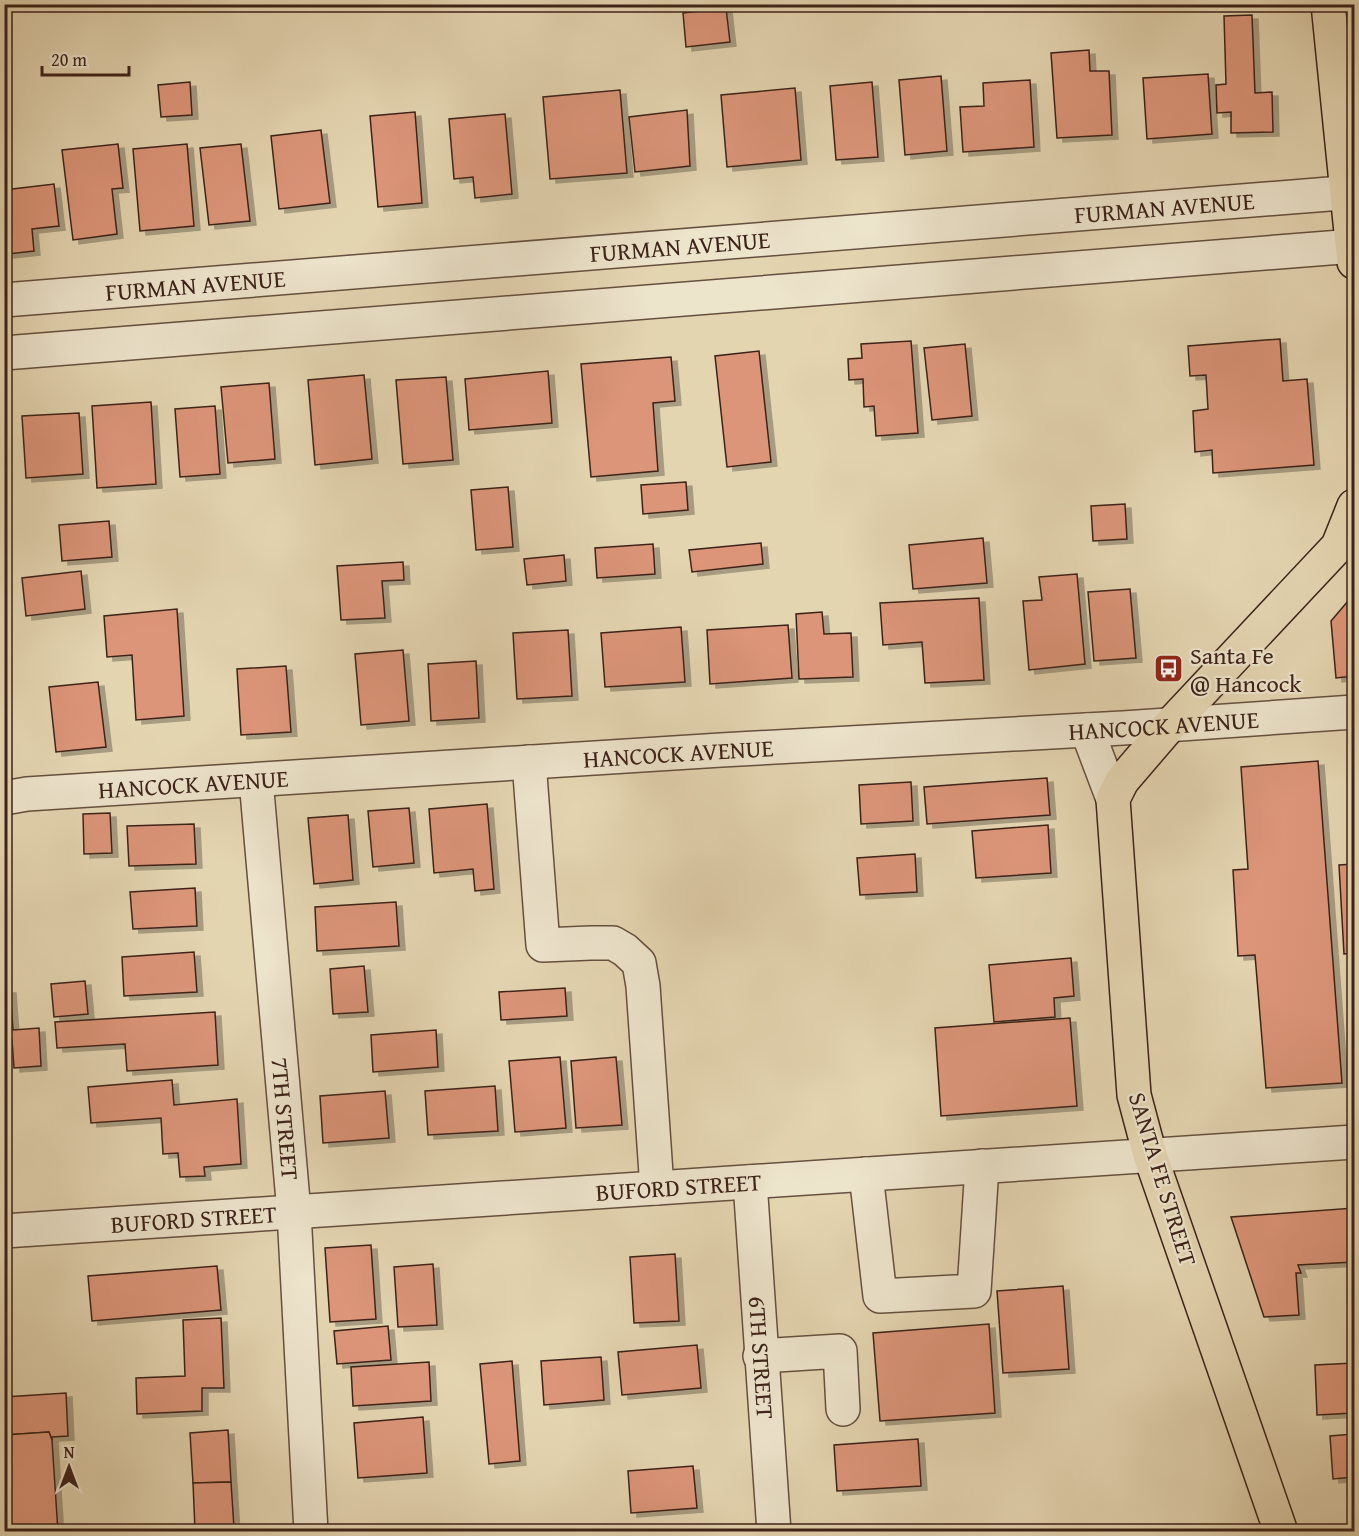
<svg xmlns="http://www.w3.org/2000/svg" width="1359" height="1536" viewBox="0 0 1359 1536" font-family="'Gentium Book Plus',serif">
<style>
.building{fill:#dc9579;stroke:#3c2219;stroke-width:1.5;filter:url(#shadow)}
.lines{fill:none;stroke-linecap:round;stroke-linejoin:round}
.minor-casing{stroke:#664f3f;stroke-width:36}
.major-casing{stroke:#3c2219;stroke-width:36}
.minor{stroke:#ede4cc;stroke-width:33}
.major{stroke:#e4d5b1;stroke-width:33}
.labels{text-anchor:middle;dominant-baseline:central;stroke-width:4.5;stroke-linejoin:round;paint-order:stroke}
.street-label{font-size:24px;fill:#3c2219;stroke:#ede4cc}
.poi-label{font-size:24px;fill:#3c2219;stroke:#ede4cc;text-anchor:start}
</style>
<defs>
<filter id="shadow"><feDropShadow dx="6" dy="4" stdDeviation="0" flood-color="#0004"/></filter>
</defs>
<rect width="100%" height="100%" fill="#e4d5b1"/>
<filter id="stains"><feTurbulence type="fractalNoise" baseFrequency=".00333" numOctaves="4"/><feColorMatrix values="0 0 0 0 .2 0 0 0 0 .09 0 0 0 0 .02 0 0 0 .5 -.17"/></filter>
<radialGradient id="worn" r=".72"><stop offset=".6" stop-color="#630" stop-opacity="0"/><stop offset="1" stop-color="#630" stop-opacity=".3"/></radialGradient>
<g class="building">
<path d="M726 8 730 42 686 47 683 13Z"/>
<path d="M1252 15 1255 93 1272 92 1273 132 1231 133V112L1217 113 1216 85 1226 84 1224 16Z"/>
<path d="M1089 50 1090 71H1109L1112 135 1057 138 1051 53Z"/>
<path d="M1208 74 1212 134 1147 139 1143 78Z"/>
<path d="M941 76 947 151 905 155 899 80Z"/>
<path d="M1030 80 1034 147 963 152 960 107 984 106 983 83Z"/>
<path d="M190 82 192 115 161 117 158 85Z"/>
<path d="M872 82 878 157 836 160 830 86Z"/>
<path d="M795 88 801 160 727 167 721 95Z"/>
<path d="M620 90 627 173 550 179 543 97Z"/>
<path d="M687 110 690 166 635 172 629 117Z"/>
<path d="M415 112 422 203 378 207 370 116Z"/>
<path d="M505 114 512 194 475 198 473 177 454 179 449 119Z"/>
<path d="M321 130 330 203 279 209 271 136Z"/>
<path d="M118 144 123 188 112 189 117 234 73 240 62 150Z"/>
<path d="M187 144 194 226 140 231 133 149Z"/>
<path d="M241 144 250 221 209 225 200 148Z"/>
<path d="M54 184 59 226 32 229 34 251 8 254 4 225V190Z"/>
<path d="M1280 339 1283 381 1307 379 1314 465 1213 473 1212 450 1195 452 1193 411 1208 409 1206 375 1190 376 1188 346Z"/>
<path d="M911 341 918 433 876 436 874 406 864 407 863 379 849 380 848 359 862 358 861 344Z"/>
<path d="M965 344 972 416 932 420 924 348Z"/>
<path d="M759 351 771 462 727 467 715 356Z"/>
<path d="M671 357 675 401 653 403 658 471 591 477 581 364Z"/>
<path d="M548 371 552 423 469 430 465 379Z"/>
<path d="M364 375 372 459 315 465 308 380Z"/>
<path d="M446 377 453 460 403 464 396 380Z"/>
<path d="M269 383 275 459 228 463 221 387Z"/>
<path d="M151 402 156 484 97 488 92 406Z"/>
<path d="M215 406 220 474 180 477 175 409Z"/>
<path d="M79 413 83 474 26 478 22 416Z"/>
<path d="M686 482 688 510 643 514 641 485Z"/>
<path d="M508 487 513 547 476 550 471 490Z"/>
<path d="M1125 504 1127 539 1093 541 1091 506Z"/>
<path d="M109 521 112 557 62 561 59 525Z"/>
<path d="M983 538 987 583 913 589 909 545Z"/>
<path d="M761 543 763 564 692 572 689 550Z"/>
<path d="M653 544 655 574 597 578 595 548Z"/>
<path d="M564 555 566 581 527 585 524 559Z"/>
<path d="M403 562 404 580 382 581 385 618 341 620 337 566Z"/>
<path d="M81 571 85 609 26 616 22 578Z"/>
<path d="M1077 574 1085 664 1029 670 1023 601 1042 600 1039 577Z"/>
<path d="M1130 589 1136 658 1094 661 1088 592Z"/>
<path d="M1354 594V676L1336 678 1331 621Z"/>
<path d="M979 598 984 680 925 683 922 642 883 645 880 603Z"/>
<path d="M177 609 184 716 136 720 132 655 107 657 104 616Z"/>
<path d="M822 612 824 634 851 633 853 677 799 679 796 614Z"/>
<path d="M788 625 792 678 710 684 707 630Z"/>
<path d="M681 627 685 682 605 687 601 633Z"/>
<path d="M568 630 572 696 517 699 513 633Z"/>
<path d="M403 650 409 721 361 725 355 654Z"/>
<path d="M476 661 479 718 431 721 428 664Z"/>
<path d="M286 666 291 732 241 735 237 669Z"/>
<path d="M98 682 106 747 56 752 49 687Z"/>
<path d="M1318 761 1342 1083 1266 1088 1255 955 1238 956 1233 870 1248 869 1241 767Z"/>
<path d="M1047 778 1050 815 927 824 924 787Z"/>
<path d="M911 782 913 821 861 824 859 785Z"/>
<path d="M487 804 494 889 475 891 473 869 434 873 429 809Z"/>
<path d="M409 808 414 863 373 867 368 811Z"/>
<path d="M110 813 112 853 84 854 83 814Z"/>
<path d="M348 815 353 880 314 884 308 818Z"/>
<path d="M194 824 196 864 129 866 127 826Z"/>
<path d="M1048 825 1051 873 976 878 972 831Z"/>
<path d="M915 854 917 892 860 895 857 858Z"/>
<path d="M1354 864V953L1344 954 1339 865Z"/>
<path d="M195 888 197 926 133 929 130 892Z"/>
<path d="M396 902 399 946 317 951 315 907Z"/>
<path d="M194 952 197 992 124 996 122 957Z"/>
<path d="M1071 958 1074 996 1054 998 1055 1017 994 1022 989 965Z"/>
<path d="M364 966 368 1012 333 1014 330 969Z"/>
<path d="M85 981 88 1014 54 1017 51 984Z"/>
<path d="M565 988 567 1016 501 1020 499 992Z"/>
<path d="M4 989H10L13 1030 39 1028 41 1066 14 1068 12 1040 4 1041Z"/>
<path d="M215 1012 218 1065 127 1071 125 1044 57 1048 55 1022Z"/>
<path d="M1070 1018 1077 1106 941 1116 935 1028Z"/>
<path d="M436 1030 438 1067 373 1072 371 1035Z"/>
<path d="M560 1057 566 1128 515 1132 509 1061Z"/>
<path d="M616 1057 622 1125 576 1128 571 1061Z"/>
<path d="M172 1080 174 1105 237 1099 241 1164 204 1167 205 1176 180 1177 178 1153 163 1154 161 1118 91 1123 88 1087Z"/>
<path d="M495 1086 498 1131 428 1135 425 1091Z"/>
<path d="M385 1091 389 1138 323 1143 320 1096Z"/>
<path d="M1354 1208V1262L1298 1265 1301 1273H1296L1299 1315 1264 1317 1231 1217Z"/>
<path d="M371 1245 376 1319 330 1322 325 1248Z"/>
<path d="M675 1254 679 1321 634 1323 630 1257Z"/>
<path d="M433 1264 437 1325 398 1327 394 1267Z"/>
<path d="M217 1266 221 1310 92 1321 88 1276Z"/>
<path d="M1063 1286 1069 1369 1003 1373 997 1291Z"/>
<path d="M221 1318 224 1388H202V1411L137 1414 136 1378 185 1376 183 1320Z"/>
<path d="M989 1324 995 1413 880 1421 873 1333Z"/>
<path d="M388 1326 391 1360 337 1364 334 1331Z"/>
<path d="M697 1345 701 1388 622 1395 618 1352Z"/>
<path d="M601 1357 604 1400 544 1405 541 1361Z"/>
<path d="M512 1361 520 1461 489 1464 480 1364Z"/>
<path d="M429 1362 431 1401 353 1406 351 1367Z"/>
<path d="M1354 1363V1413L1317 1415 1315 1365Z"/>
<path d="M66 1393 68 1436 52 1437V1440L49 1432 4 1435V1397Z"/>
<path d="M423 1417 427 1473 358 1478 354 1423Z"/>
<path d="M228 1430 231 1482 193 1483 190 1433Z"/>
<path d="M49 1432 52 1440 58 1532H4V1435Z"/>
<path d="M1354 1434V1477L1333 1479 1330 1436Z"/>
<path d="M918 1439 921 1486 837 1491 834 1445Z"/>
<path d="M693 1466 697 1508 631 1513 628 1471Z"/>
<path d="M231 1482 234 1528 195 1530 193 1483Z"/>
<path d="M697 1527V1532H638Z"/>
</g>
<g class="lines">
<defs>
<g id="minor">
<path id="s1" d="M4 300 1354 192"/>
<path d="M4 353 1354 246"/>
<path d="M1087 730 1113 799"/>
<path d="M529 762 543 945 591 943H613L625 950 639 963 643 986 657 1188"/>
<path id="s2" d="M256 780 294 1212 311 1532"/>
<path id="s3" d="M4 798 27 794 721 750 1123 728 1354 712"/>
<path d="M866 1174 880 1296 974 1291 982 1166"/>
<path id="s4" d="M750 1182 774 1532"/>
<path id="s5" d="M4 1231 1354 1142"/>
<path d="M760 1356 840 1351 843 1409"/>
</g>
<g id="major">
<path d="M1328 4 1354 262"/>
<path d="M1281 1532 1150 1155 1134 1095 1113 799 1122 781 1170 725 1338 546 1354 506"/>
</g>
</defs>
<use href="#minor" class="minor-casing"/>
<use href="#major" class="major-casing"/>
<use href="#minor" class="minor"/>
<use href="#major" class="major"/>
</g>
<defs>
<symbol id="bus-square" viewBox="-11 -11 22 22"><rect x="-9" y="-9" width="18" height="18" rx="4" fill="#8f2418" stroke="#ede4cc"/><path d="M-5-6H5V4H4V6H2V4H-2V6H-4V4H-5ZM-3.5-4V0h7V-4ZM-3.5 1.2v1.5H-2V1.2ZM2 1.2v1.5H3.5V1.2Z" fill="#fff"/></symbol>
</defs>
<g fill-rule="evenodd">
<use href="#bus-square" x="1152" y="652" width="33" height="33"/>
</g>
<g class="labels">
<g class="street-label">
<text stroke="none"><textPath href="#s1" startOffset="1164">FURMAN AVENUE</textPath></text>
<text stroke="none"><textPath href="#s1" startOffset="678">FURMAN AVENUE</textPath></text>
<text stroke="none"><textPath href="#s1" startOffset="192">FURMAN AVENUE</textPath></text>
<text stroke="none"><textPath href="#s3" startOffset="1162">HANCOCK AVENUE</textPath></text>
<text stroke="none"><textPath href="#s3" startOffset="676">HANCOCK AVENUE</textPath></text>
<text stroke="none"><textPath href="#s3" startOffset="190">HANCOCK AVENUE</textPath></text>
<text stroke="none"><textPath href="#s2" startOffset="340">7TH STREET</textPath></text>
<text transform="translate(1163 1179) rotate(73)">SANTA FE STREET</text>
<text stroke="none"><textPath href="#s5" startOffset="676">BUFORD STREET</textPath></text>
<text stroke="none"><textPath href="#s5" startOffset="190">BUFORD STREET</textPath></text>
<text stroke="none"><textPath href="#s4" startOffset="176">6TH STREET</textPath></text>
</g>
<g class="poi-label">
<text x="1190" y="655">Santa Fe<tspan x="1190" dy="28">@ Hancock</tspan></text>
</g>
</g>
<rect width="1359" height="1536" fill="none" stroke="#e4d5b1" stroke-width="24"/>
<rect x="6" y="6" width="1347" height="1524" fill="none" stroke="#3c2219" stroke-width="3"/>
<rect x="12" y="12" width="1335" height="1512" fill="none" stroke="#3c2219" stroke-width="1.5"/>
<g transform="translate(69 1467)" stroke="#ede4cc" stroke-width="4.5" paint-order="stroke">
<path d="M0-4.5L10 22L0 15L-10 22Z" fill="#3c2219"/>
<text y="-9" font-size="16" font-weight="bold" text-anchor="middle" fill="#3c2219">N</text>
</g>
<path d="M42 66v9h87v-9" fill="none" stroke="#3c2219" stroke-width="3"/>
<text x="51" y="66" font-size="18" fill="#3c2219" stroke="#ede4cc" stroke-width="4.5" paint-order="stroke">20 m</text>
<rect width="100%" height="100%" filter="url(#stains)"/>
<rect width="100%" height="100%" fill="url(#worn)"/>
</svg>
